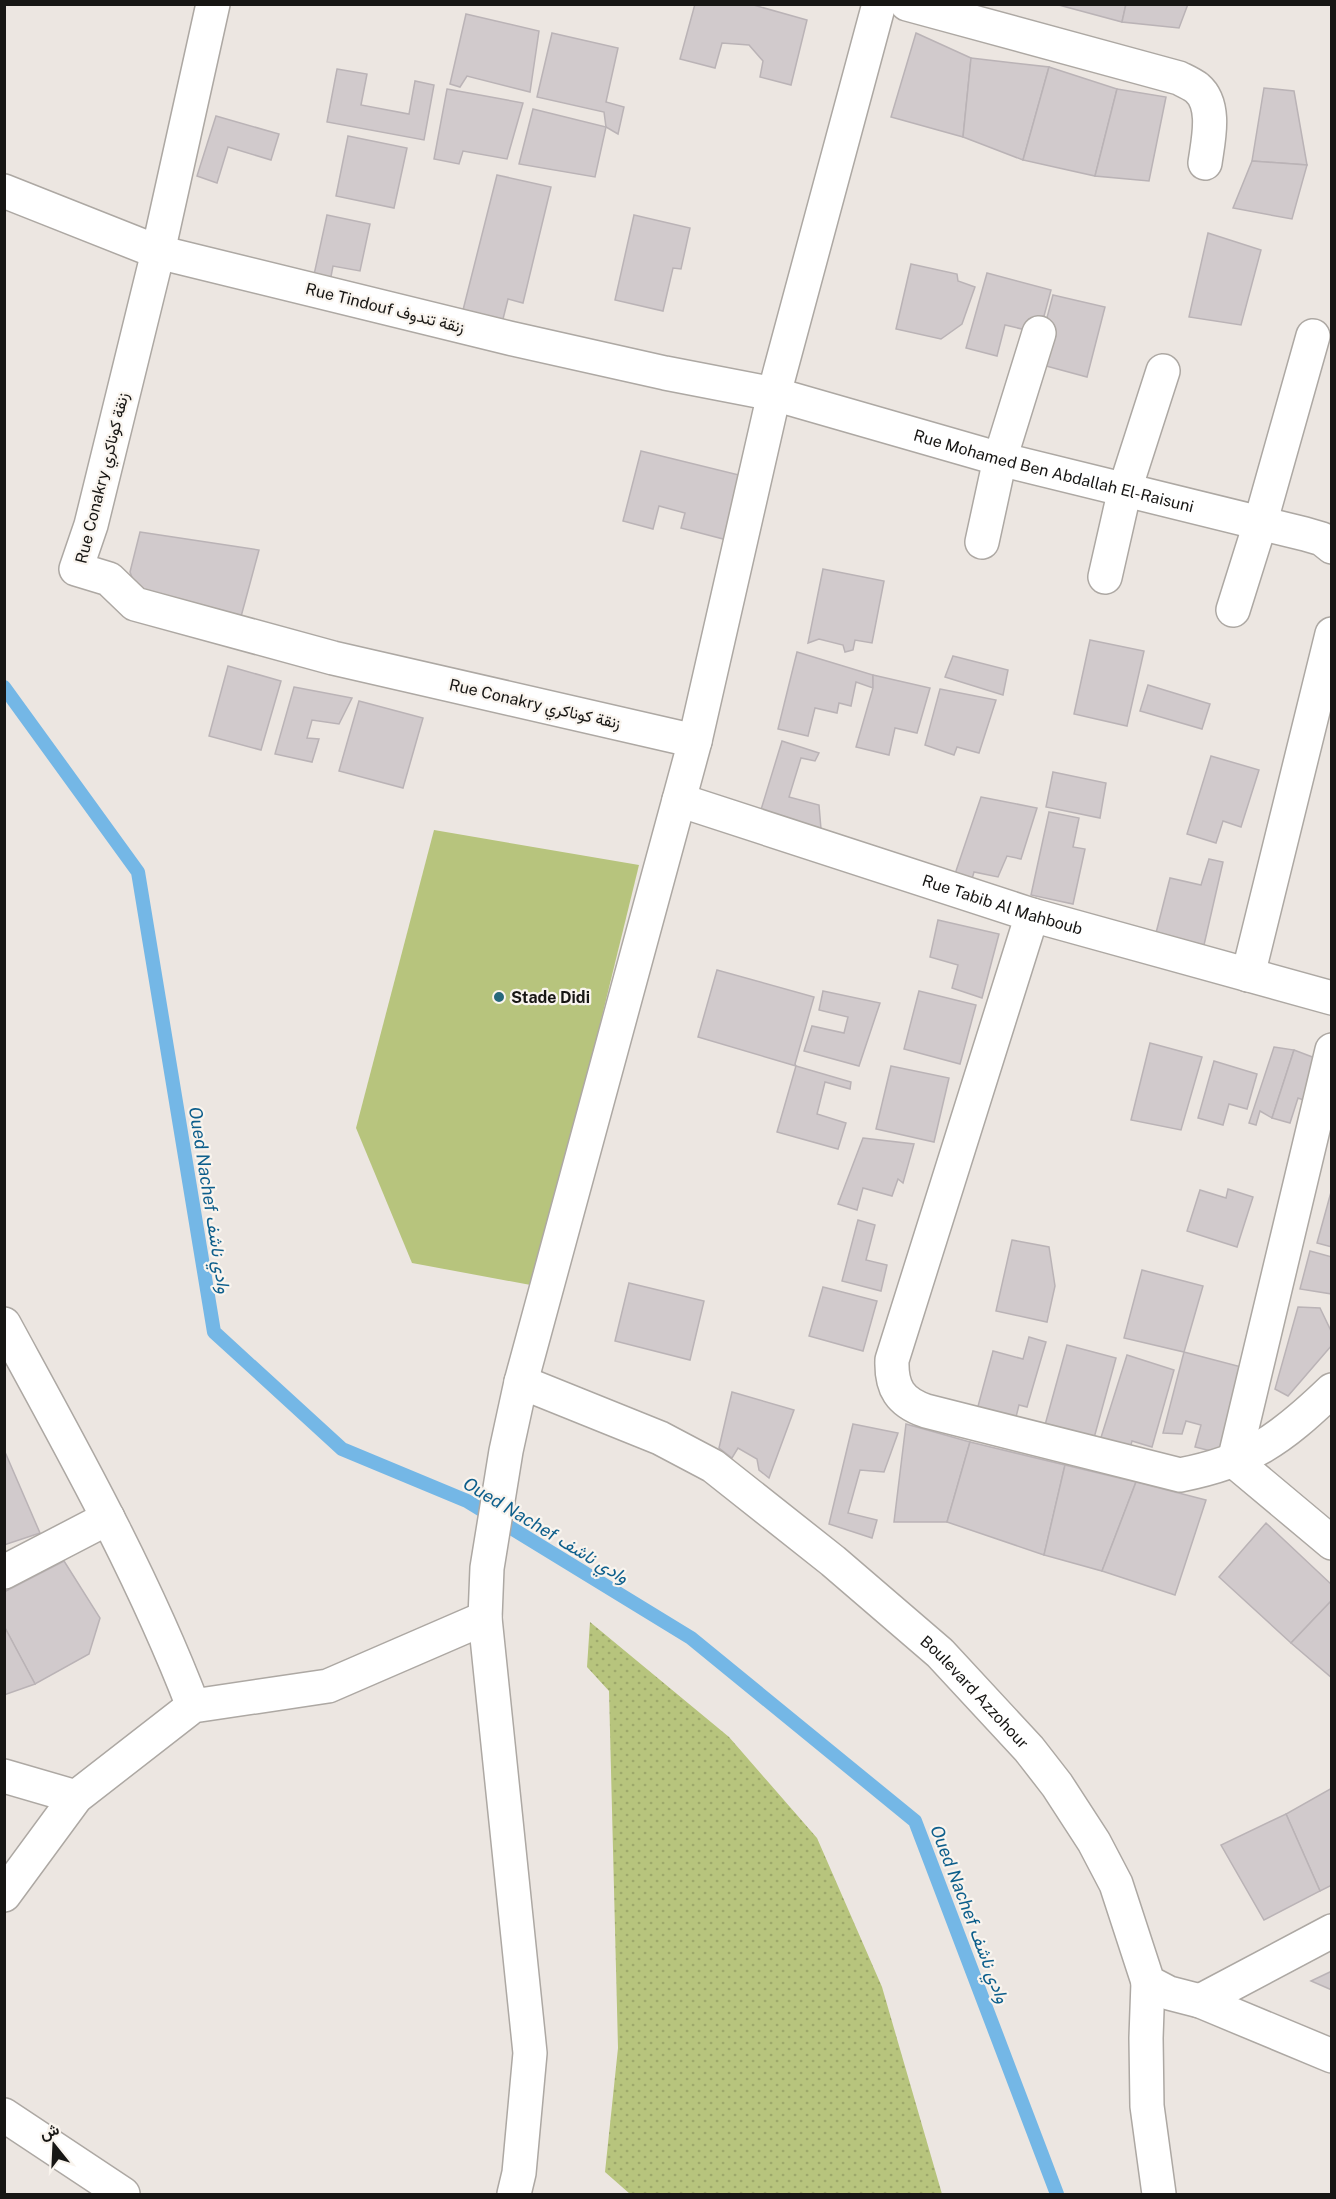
<svg xmlns="http://www.w3.org/2000/svg" width="1336" height="2199" viewBox="0 0 1336 2199" font-family="'Public Sans',Vazirmatn,sans-serif">
<style>
.green{fill:url(#green-dots)}
.pitch{fill:#b7c47d}
.lines{fill:none;stroke-linecap:round;stroke-linejoin:round}
.stream{stroke:#74b7e6;stroke-width:14}
.building{fill:#d1cacc;stroke:#bab3b6;stroke-width:1.5}
.street-casing{stroke:#ada8a3;stroke-width:36}
.secondary-casing{stroke:#ada8a3;stroke-width:36}
.street{stroke:#fff;stroke-width:33}
.secondary{stroke:#fff;stroke-width:33}
.poi-dot{fill:#27687b;stroke:#f9f4ee;stroke-width:2}
.labels{text-anchor:middle;dominant-baseline:central;stroke-width:4.5;stroke-linejoin:round;paint-order:stroke}
.street-label{font-size:16px;fill:#171614;stroke:#f9f4ee}
.poi-label{font-size:16px;font-weight:bold;fill:#171614;stroke:#f9f4ee;text-anchor:start}
.water-label{font-size:18px;font-style:italic;fill:#0d5e8b;stroke:#f9f4ee}
</style>
<defs>
<pattern id="green-dots" width="8" height="8" patternUnits="userSpaceOnUse" patternTransform="scale(1.5)"><rect width="8" height="8" fill="#b7c47d"/><path d="M2 2h.1M6 6h.1" fill="none" stroke="#9da86b" stroke-width="1.8" stroke-linecap="round"/></pattern>
</defs>
<rect width="100%" height="100%" fill="#ece6e1"/>
<path class="green" d="M590 1622 729 1737 817 1838 882 1987 942 2194H630L605 2172 618 2048 609 1691 587 1667Z"/>
<path class="pitch" d="M434 830 639 865 536 1286 412 1263 356 1128Z"/>
<g class="lines">
<path class="stream" d="M4 687 138 872 214 1332 342 1449 467 1501 691 1638 915 1821 1057 2194"/>
</g>
<g class="building">
<path d="M695 4H750L807 20 791 85 760 77 763 61 749 45 722 43 715 68 680 59Z"/>
<path d="M1055 4H1126L1122 22Z"/>
<path d="M1126 4H1188L1179 28 1122 22Z"/>
<path d="M466 14 539 31 530 92 467 76 460 87 450 84Z"/>
<path d="M552 33 618 48 606 102 624 107 618 134 606 127 604 112 537 97Z"/>
<path d="M916 33 971 58 963 137 891 117Z"/>
<path d="M971 58 1049 67 1023 160 963 137Z"/>
<path d="M1049 67 1117 89 1095 176 1023 160Z"/>
<path d="M337 69 367 74 361 105 409 114 415 81 434 85 424 140 327 122Z"/>
<path d="M1264 88 1294 91 1307 165 1252 161Z"/>
<path d="M447 89 523 103 507 159 463 151 459 164 434 159Z"/>
<path d="M1117 89 1166 97 1149 181 1095 176Z"/>
<path d="M533 109 606 127 595 177 519 164Z"/>
<path d="M216 116 279 134 271 160 228 147 217 183 197 176Z"/>
<path d="M348 136 407 148 394 208 336 196Z"/>
<path d="M1252 161 1307 165 1292 219 1233 208Z"/>
<path d="M497 175 551 187 523 303 508 299 502 323 462 314Z"/>
<path d="M327 215 370 224 360 271 333 266 329 287 312 284Z"/>
<path d="M634 215 690 228 681 269 673 268 663 311 615 300Z"/>
<path d="M1208 233 1261 250 1241 325 1189 317Z"/>
<path d="M911 264 957 274 958 281 975 287 962 324 941 339 896 329Z"/>
<path d="M987 273 1051 290 1044 316 1029 319 1026 330 1005 325 997 356 966 348Z"/>
<path d="M1053 295 1105 307 1087 377 1035 363Z"/>
<path d="M641 451 743 476 727 540 681 528 685 513 659 506 653 529 623 521Z"/>
<path d="M140 532 259 550 239 624 138 594 130 572Z"/>
<path d="M823 569 884 581 872 643 855 640 853 650 845 652 843 645 819 639 808 643Z"/>
<path d="M1090 640 1144 651 1127 726 1074 714Z"/>
<path d="M797 652 873 675V688L856 682 851 706 839 703 837 713 815 708 808 736 778 729Z"/>
<path d="M953 656 1008 670 1003 695 945 677Z"/>
<path d="M228 666 281 681 261 750 209 736Z"/>
<path d="M873 675 930 688 917 733 895 728 889 755 856 747 873 688Z"/>
<path d="M1148 685 1210 704 1202 729 1140 711Z"/>
<path d="M294 687 352 698 339 724 312 720 307 738 319 739 312 762 275 754Z"/>
<path d="M940 689 996 700 979 753 957 747 954 755 925 745Z"/>
<path d="M359 701 423 718 403 788 339 771Z"/>
<path d="M782 741 819 753 815 761 801 758 789 797 819 805 821 829 760 813Z"/>
<path d="M1211 756 1259 770 1241 827 1223 821 1216 843 1187 834Z"/>
<path d="M1053 772 1106 783 1100 818 1046 807Z"/>
<path d="M981 797 1037 808 1021 859 1007 856 998 877 974 872 972 879 955 874Z"/>
<path d="M1049 812 1079 818 1073 847 1085 849 1073 904 1031 895Z"/>
<path d="M1209 859 1223 862 1204 945 1156 933 1170 878 1201 885Z"/>
<path d="M938 920 999 934 982 998 952 988 958 965 930 957Z"/>
<path d="M717 970 814 997 795 1064 796 1066 698 1037Z"/>
<path d="M823 991 880 1003 859 1066 804 1051 812 1026 844 1033 848 1017 819 1010Z"/>
<path d="M919 991 976 1005 960 1064 904 1049Z"/>
<path d="M1150 1043 1202 1057 1181 1130 1131 1120Z"/>
<path d="M1274 1047 1294 1050 1272 1118 1260 1111 1256 1125 1249 1123Z"/>
<path d="M1294 1050 1323 1061 1309 1102 1298 1098 1290 1123 1272 1118Z"/>
<path d="M1214 1061 1257 1074 1247 1109 1229 1104 1223 1125 1198 1118Z"/>
<path d="M796 1066 851 1082 850 1089 825 1082 817 1114 846 1123 838 1149 777 1132Z"/>
<path d="M891 1066 949 1078 934 1142 876 1129Z"/>
<path d="M863 1138 914 1144 903 1183 898 1179 892 1196 863 1188 857 1210 838 1204Z"/>
<path d="M1228 1189 1253 1197 1237 1247 1187 1231 1200 1190 1226 1198Z"/>
<path d="M1331 1192H1332V1247L1317 1243Z"/>
<path d="M858 1220 875 1225 866 1260 887 1265 881 1291 842 1281Z"/>
<path d="M1012 1240 1049 1247 1055 1286 1047 1322 996 1311Z"/>
<path d="M1310 1251 1332 1257V1294L1300 1289Z"/>
<path d="M1142 1270 1203 1286 1184 1352 1124 1338Z"/>
<path d="M629 1283 704 1301 690 1360 615 1341Z"/>
<path d="M823 1287 877 1301 863 1351 809 1336Z"/>
<path d="M1298 1307 1320 1308 1332 1333V1345L1288 1396 1275 1389Z"/>
<path d="M1029 1337 1046 1342 1027 1407 1019 1405 1015 1421 977 1410 993 1351 1023 1359Z"/>
<path d="M1067 1345 1116 1358 1094 1438 1045 1425Z"/>
<path d="M1184 1352 1249 1369 1227 1455 1195 1447 1201 1425 1186 1421 1182 1434 1163 1433Z"/>
<path d="M1127 1355 1174 1370 1152 1447 1132 1441 1128 1456 1098 1447Z"/>
<path d="M732 1392 794 1410 769 1478 759 1470 757 1459 738 1448 732 1458 719 1448Z"/>
<path d="M853 1424 898 1433 884 1472 860 1470 848 1513 877 1520 872 1538 829 1524Z"/>
<path d="M906 1424 970 1442 947 1522H894Z"/>
<path d="M970 1442 1065 1465 1044 1555 947 1522Z"/>
<path d="M5 1452 40 1533 4 1545V1453Z"/>
<path d="M1065 1465 1136 1482 1102 1571 1044 1555Z"/>
<path d="M1136 1482 1206 1500 1175 1595 1102 1571Z"/>
<path d="M1266 1523 1332 1585V1600L1291 1643 1219 1577Z"/>
<path d="M64 1561 100 1618 89 1654 35 1684 4 1626V1592Z"/>
<path d="M1332 1600V1678L1291 1643Z"/>
<path d="M4 1626 35 1684 4 1695Z"/>
<path d="M1332 1788V1885L1320 1891 1286 1814Z"/>
<path d="M1286 1814 1320 1891 1264 1920 1221 1845Z"/>
<path d="M1332 1971V1990L1311 1981Z"/>
</g>
<g class="lines">
<defs>
<g id="street">
<path d="M213 4 158 252 91 525 76 569 109 579 135 604 333 658 695 741"/>
<path d="M907 4 1179 78C1185 81 1192 84 1197 88 1217 105 1208 141 1205 163"/>
<path id="s1" d="M4 191 158 252 509 338 665 373 774 394 1000 459 1305 534 1322 539 1332 547"/>
<path d="M982 542 1000 459 1039 333"/>
<path d="M1105 577 1125 489 1163 371"/>
<path d="M1233 610 1260 524 1313 336"/>
<path id="s2" d="M679 800 1032 915 1332 998"/>
<path d="M1032 915 892 1360C891 1388 900 1402 926 1411L1180 1475C1251 1461 1280 1440 1332 1390"/>
<path d="M1248 975 1332 634"/>
<path d="M4 1324C72 1449 142 1573 193 1706"/>
<path d="M1234 1461 1332 1050"/>
<path d="M1234 1461 1332 1543"/>
<path d="M4 1572 108 1518"/>
<path d="M4 1776 76 1797"/>
<path d="M4 1895 76 1797 193 1706 328 1686 485 1618"/>
<path d="M1148 1982 1146 2038 1147 2106 1159 2194"/>
<path d="M1200 2001 1332 1931"/>
<path d="M4 2115 123 2194"/>
</g>
<g id="secondary">
<path id="s3" d="M521 1382 660 1438 713 1466 833 1561 940 1653 1029 1749 1057 1785 1094 1842 1116 1884 1148 1982 1169 1993 1200 2001 1332 2056"/>
<path d="M514 2194 519 2173 530 2053 485 1618 487 1568 506 1451 521 1382 695 741 774 394 879 4"/>
</g>
</defs>
<use href="#street" class="street-casing"/>
<use href="#secondary" class="secondary-casing"/>
<use href="#street" class="street"/>
<use href="#secondary" class="secondary"/>
</g>
<circle class="poi-dot" cx="499" cy="997" r="6"/>
<g class="labels">
<g class="street-label">
<text transform="translate(385 308) rotate(14)">Rue Tindouf زنقة تندوف</text>
<text stroke="none"><textPath href="#s1" startOffset="1088">Rue Mohamed Ben Abdallah El-Raisuni</textPath></text>
<text transform="translate(102 478) rotate(-76)">Rue Conakry زنقة كوناكري</text>
<text transform="translate(535 704) rotate(13)">Rue Conakry زنقة كوناكري</text>
<text stroke="none"><textPath href="#s2" startOffset="340">Rue Tabib Al Mahboub</textPath></text>
<text stroke="none"><textPath href="#s3" startOffset="556">Boulevard Azzohour</textPath></text>
</g>
<g class="poi-label">
<text x="511" y="997">Stade Didi</text>
</g>
<g class="water-label">
<text transform="translate(210 1200) rotate(81)">Oued Nachef وادي ناشف</text>
<text transform="translate(546 1530) rotate(31)">Oued Nachef وادي ناشف</text>
<text transform="translate(970 1914) rotate(69)">Oued Nachef وادي ناشف</text>
</g>
</g>
<rect width="1336" height="2199" fill="none" stroke="#171614" stroke-width="12"/>
<g transform="translate(54 2145) rotate(342)" stroke="#f9f4ee" stroke-width="4.5" paint-order="stroke">
<path d="M0-4.5L10 22L0 15L-10 22Z" fill="#171614"/>
<text y="-9" font-size="16" font-weight="bold" text-anchor="middle" fill="#171614">ش</text>
</g>
</svg>
